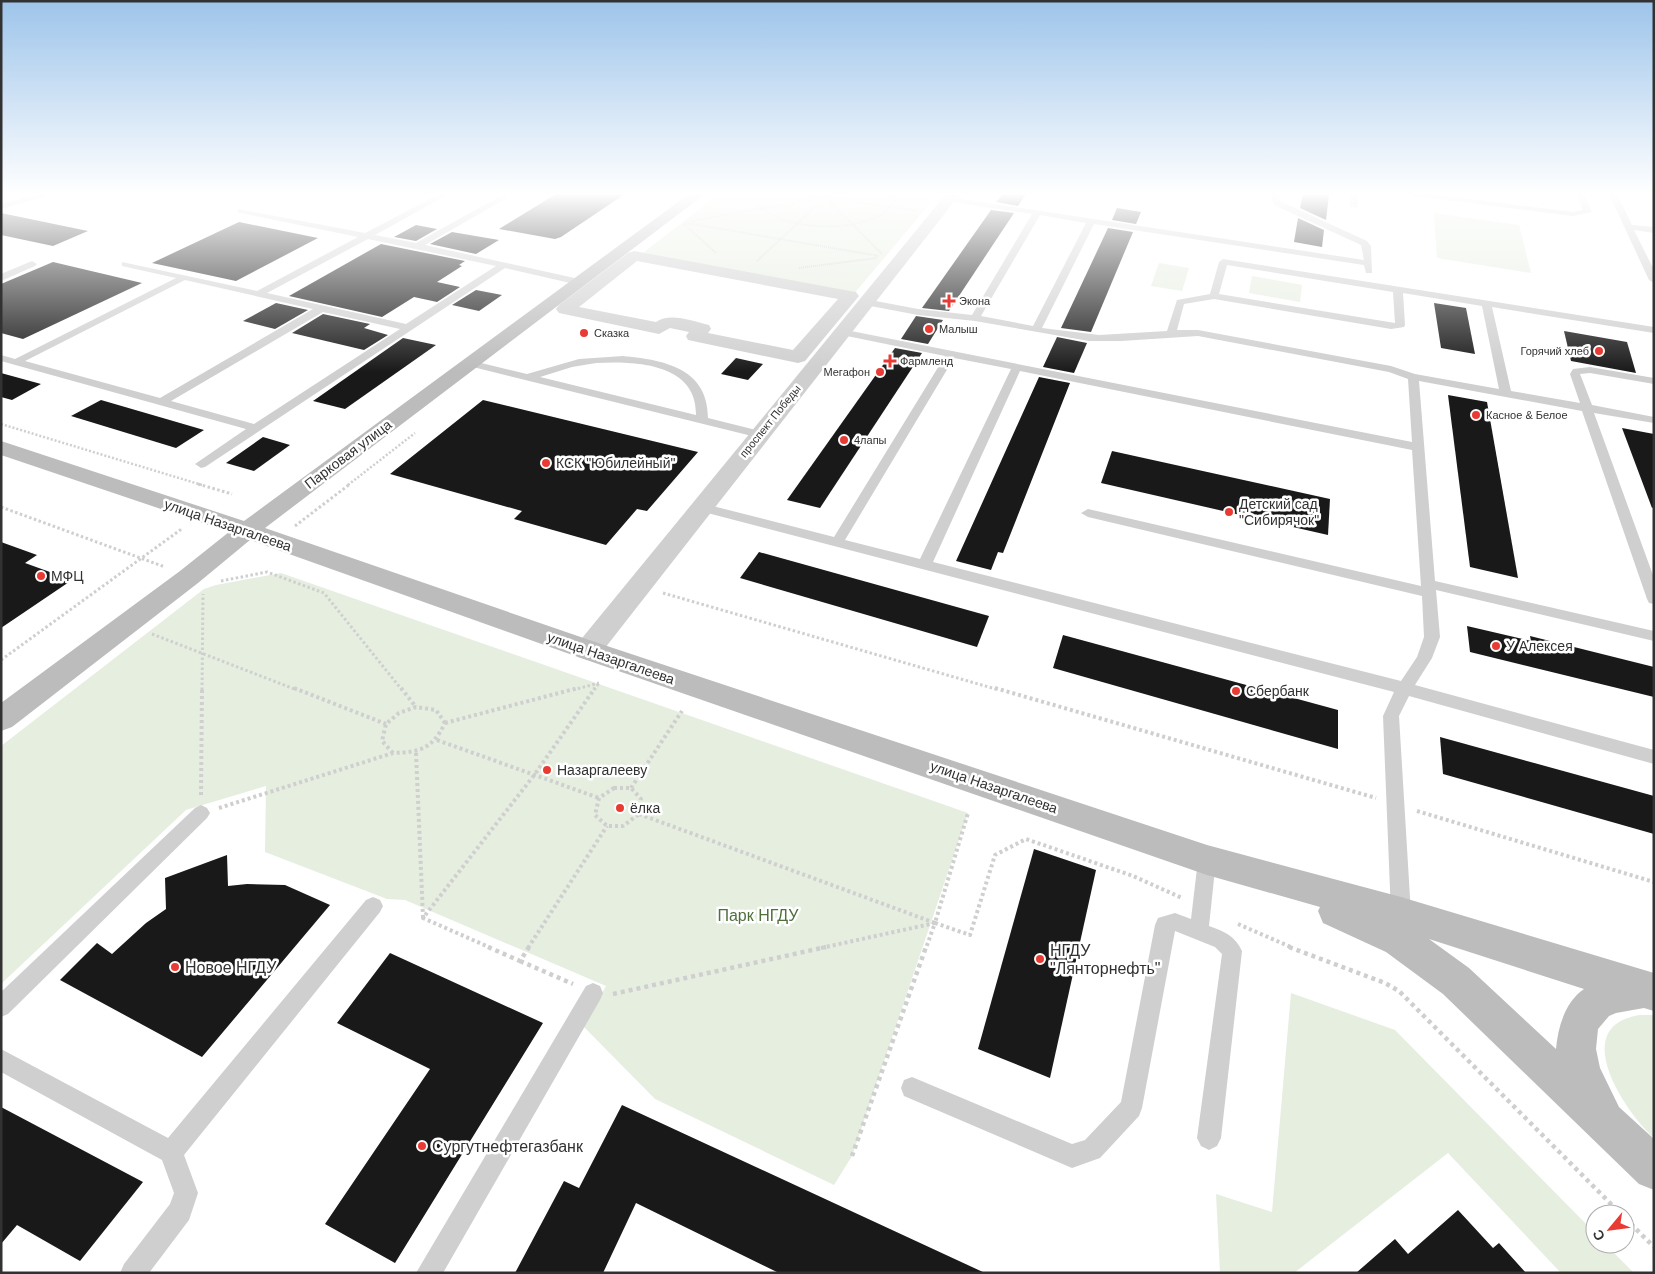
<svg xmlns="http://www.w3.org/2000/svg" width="1655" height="1274" viewBox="0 0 1655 1274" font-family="Arial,sans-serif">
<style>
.green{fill:#e6eee0}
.building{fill:#191919}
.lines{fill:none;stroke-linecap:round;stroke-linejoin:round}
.path-far4{stroke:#cfcfcf;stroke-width:2;stroke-dasharray:1 1;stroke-linecap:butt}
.path-far3{stroke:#cfcfcf;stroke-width:2.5;stroke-dasharray:2 2;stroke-linecap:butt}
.path-far2{stroke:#cfcfcf;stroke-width:3;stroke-dasharray:2.5 2.5;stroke-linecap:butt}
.path-far1{stroke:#cfcfcf;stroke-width:4;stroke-dasharray:3 3;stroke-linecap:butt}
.path{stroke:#cfcfcf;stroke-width:4.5;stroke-dasharray:4 4;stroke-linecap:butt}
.lane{fill:#cfcfcf;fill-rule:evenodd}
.street{fill:#cfcfcf;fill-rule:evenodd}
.secondary{fill:#bcbcbc;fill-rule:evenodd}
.poi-dot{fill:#e83b34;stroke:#fff;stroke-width:2}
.labels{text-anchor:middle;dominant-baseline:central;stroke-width:5;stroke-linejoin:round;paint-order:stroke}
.far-poi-label{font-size:11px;fill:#323232;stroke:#fff;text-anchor:start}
.far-street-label{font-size:11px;fill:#323232;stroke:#fff}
.street-label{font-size:14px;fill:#323232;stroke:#fff}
.poi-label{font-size:14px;fill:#323232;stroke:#fff;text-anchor:start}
.near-park-label{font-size:16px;fill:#4f6f3d;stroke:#fff}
.near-poi-label{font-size:16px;fill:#323232;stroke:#fff;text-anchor:start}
</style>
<rect width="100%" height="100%" fill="#fff"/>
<g class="green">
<path d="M719 194H938L853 295 639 256Z"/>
<path d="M1434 213 1519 225 1531 273 1437 258Z"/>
<path d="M1159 263 1189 268 1182 291 1151 286Z"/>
<path d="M1252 276 1302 285 1300 302 1249 293Z"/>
<path d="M281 573 968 813 852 1156 834 1185 655 1099 584 1027 606 986 405 900 387 899 265 852 266 786 186 810 1 984V746L204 589 216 585Z"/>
<path d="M1291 993 1395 1030 1595 1233V1244H1605L1634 1273H1561L1448 1153 1294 1273H1220L1216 1194 1272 1212Z"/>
<path d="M1640 1015H1654V1138C1625 1112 1567 1026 1640 1015Z"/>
</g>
<g class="building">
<path d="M556 194H625L561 237 555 239 499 229Z"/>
<path d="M1003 194H1026L1018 206 996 202Z"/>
<path d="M1303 194H1329L1326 220 1300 208Z"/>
<path d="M1117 208 1141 212 1136 224 1112 220Z"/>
<path d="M991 210 1014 213 949 311 922 308Z"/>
<path d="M1 213 88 231 53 246 1 235Z"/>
<path d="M1298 218 1324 230 1322 247 1294 242Z"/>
<path d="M239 222 318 238 236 281 152 263Z"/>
<path d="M416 225 437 229 416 241 394 237Z"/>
<path d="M1108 228 1133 232 1091 332 1061 328Z"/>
<path d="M452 232 499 240 476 254 430 244Z"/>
<path d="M381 244 465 261 459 265 462 266 437 282 460 287 437 302 414 297 382 317 289 296Z"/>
<path d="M53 262 142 283 23 339 1 333V284Z"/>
<path d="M476 290 502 295 479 311 452 305Z"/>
<path d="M276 303 308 310 275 329 243 321Z"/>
<path d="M1434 303 1466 308 1475 354 1441 348Z"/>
<path d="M323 314 370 324 364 328 388 335 364 350 292 333Z"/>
<path d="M916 316 943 320 928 344 901 339Z"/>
<path d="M1564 331 1627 342 1636 373 1571 361Z"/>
<path d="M1057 337 1087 343 1074 373 1043 367Z"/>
<path d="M403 338 436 345 345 409 313 401Z"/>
<path d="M895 348 922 353 820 508 787 500Z"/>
<path d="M736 358 763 364 748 380 721 374Z"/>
<path d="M1 373 41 384 12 400 1 397Z"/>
<path d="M1039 377 1070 383 1003 553 998 552 991 570 956 561Z"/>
<path d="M1448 395 1487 402 1518 578 1470 567Z"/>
<path d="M101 400 204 430 176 448 71 416Z"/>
<path d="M483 400 698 452 647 511 637 509 606 545 514 519 522 511 390 474Z"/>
<path d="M1622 428 1654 434V507L1652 508Z"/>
<path d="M263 437 290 445 254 471 226 463Z"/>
<path d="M1112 451 1330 499 1328 535 1101 483Z"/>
<path d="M1 542 37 555 25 563 72 580 1 628Z"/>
<path d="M759 552 989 616 977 647 740 578Z"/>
<path d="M1467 626 1531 641 1530 636 1654 667V697L1470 652Z"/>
<path d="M1063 635 1338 710V749L1053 668Z"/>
<path d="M1440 737 1654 796V834L1443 774Z"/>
<path d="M1034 849 1096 870 1050 1078 978 1049Z"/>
<path d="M227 855 228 886 247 884 285 885 330 905 202 1057 60 980 97 943 112 954 146 923 166 909 165 878Z"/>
<path d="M390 953 543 1023 395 1263 325 1224 430 1069 337 1023Z"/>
<path d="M622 1105 985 1273H779L636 1203 603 1273H515L564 1181 579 1188Z"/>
<path d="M1 1107 143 1182 80 1261 17 1225 1 1244Z"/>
<path d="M1458 1210 1493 1248 1499 1243 1526 1273H1356L1395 1239 1408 1254Z"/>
</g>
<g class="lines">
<g class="path-far4">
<path d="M756 194 755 202C759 205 762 209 767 212 794 230 859 232 885 212 889 209 892 204 895 200L894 194"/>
<path d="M804 194 823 197"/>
<path d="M822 194 882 254"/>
<path d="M829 198 917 211"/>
<path d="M692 221 844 194"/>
<path d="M686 223 879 256"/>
<path d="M684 224 716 253"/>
<path d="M757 261 829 194"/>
<path d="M799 268 877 258"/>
</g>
<g class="path-far3">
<path d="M1 424 202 485"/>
<path d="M348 485 415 433"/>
</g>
<g class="path-far2">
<path d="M198 484 232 494"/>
<path d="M1 507 165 567"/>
<path d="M295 526 350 484"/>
<path d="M221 581 267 572 324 593 402 690"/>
<path d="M663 593 999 690"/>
<path d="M152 634 297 690"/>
<path d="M1 660 183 528"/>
<path d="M202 690 203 594"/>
<path d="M573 690 599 683"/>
<path d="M594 690 599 683"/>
</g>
<g class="path-far1">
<path d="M294 688 386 724"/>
<path d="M401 688 416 707"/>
<path d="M995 688 1376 798"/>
<path d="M445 723 578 688"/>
<path d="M437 740 599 798"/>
<path d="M393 753 382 741 386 724 399 713 416 707 436 710 445 723"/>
<path d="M416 753 423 917"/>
<path d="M614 788H631L641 799 639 814 623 826H607L595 815 599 798Z"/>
<path d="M631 788 682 711"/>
<path d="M201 795 202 688"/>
<path d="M219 808 393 753C421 752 432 749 445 723"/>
<path d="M1417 811 1654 882"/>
<path d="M639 814 935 923 968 813"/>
<path d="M935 923 970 935 995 855 1026 839 1133 876 1182 898"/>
<path d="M1238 924 1293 948"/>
<path d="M491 948 423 918 535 774 595 688"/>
<path d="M528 948 607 826"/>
<path d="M821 948 935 923 926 948"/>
</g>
<g class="path">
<path d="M488 947 520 961 529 947"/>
<path d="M1289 947 1385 983 1399 991 1621 1214"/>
<path d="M520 961 573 984"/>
<path d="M613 994 826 947"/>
<path d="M852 1156 926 947"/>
<path d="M1625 1218 1654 1247"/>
</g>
<g class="lane">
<path d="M41 194H53L1 209V204Z"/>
<path d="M440 194H449L375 235 416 243 504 194 508 196 507 198 425 245 579 279 584 282 579 285 505 268 205 467 201 468 195 464 246 429 1 361V355L15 359 176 278 122 266V262L257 291 358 237 241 213H238V209L365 233ZM368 239 496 266 406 324 267 293ZM185 280 313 309 160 398 25 361ZM323 312 400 329 254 424 171 401Z"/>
<path d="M1270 194H1278L1280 201 1367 241 1371 246 1372 273H1366L1364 265 1094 224 1042 328 1099 335 1167 331 1177 300 1210 294 1219 262 1223 259 1654 327V333L1492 307 1511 391 1580 403 1570 374 1573 369 1590 367 1654 378V384L1590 373 1580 374 1592 405 1654 417V423L1594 413 1654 578V604L1649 603 1647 599 1582 411 1419 381 1435 581 1654 631V641L1436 590 1440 637 1432 658 1415 685 1654 750V764L1409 696 1399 716 1411 914 1408 920 1401 923 1394 920 1391 914 1383 716 1394 692 696 510 695 507 701 503 834 537 945 356 837 334V330L841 329 1412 442 1408 379 1389 372 1198 336 1121 341H1089L975 321 918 315 865 305 860 302 865 299 918 309 972 315 1032 214 945 201 944 199 948 197 1364 260 1361 245 1274 205ZM1040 215 1086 223 1033 326 981 316ZM1227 265 1393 292 1395 323 1219 294ZM1403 293 1482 306 1499 389 1415 374 1391 366 1198 330H1177L1184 304 1214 299 1391 329 1404 327 1405 325ZM954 358 1011 369 920 559 845 540ZM1020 371 1412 450 1421 586 1088 509 1081 513 1088 517 1422 596 1424 637 1417 657 1401 681 933 562Z"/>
<path d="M1351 194H1359L1357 208 1350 206Z"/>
<path d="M1410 194H1430L1573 212 1583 210 1576 194H1584L1592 212 1573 216 1414 196Z"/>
<path d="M1609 194H1617L1632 225 1654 227V233L1634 230 1654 270V283L1649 280Z"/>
<path d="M32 261 37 264 35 266 1 281V274Z"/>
<path d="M623 356C664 360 708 368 708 418L764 432 766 434 760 438 465 365 464 363 469 360 527 374 579 359ZM596 363C635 361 697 363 696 415L540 377 572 367Z"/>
<path d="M201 805 207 808 210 813 207 818 8 1014 1 1017V992L195 808Z"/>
<path d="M1207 852 1214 854 1216 860 1209 926C1224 931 1235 936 1242 951L1221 1138 1217 1146 1209 1150 1201 1146 1197 1138 1222 954 1215 947 1175 931 1142 1108 1139 1116 1100 1158 1072 1168 904 1096 901 1088 904 1080 912 1077 1072 1144 1085 1140 1121 1102 1155 925 1158 918 1175 913 1191 919 1198 860 1200 854Z"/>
<path d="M373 897 380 900 383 906 380 912 184 1155 198 1193 189 1220 149 1273H120L124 1264 170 1204 174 1193 162 1160 1 1072V1049L168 1138 366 900Z"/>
<path d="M593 983 600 986 603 993 600 1000 443 1273H416L586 986Z"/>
</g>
<g class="street">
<path d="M946 194H960L598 657 588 660 578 657 574 650 578 643Z"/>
<path d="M634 251 850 291 856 292 859 296 805 361 798 363 688 340 686 336 689 332 670 328 659 334 559 313 556 309 559 305 628 253ZM637 261 838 299 793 350 708 333 711 329 709 325C693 321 669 312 656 322L579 307Z"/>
</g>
<path class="secondary" d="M689 194H705L265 528 598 643 1207 845 1401 897 1654 973V1011L1644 1008 1616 1013 1609 1016 1598 1029 1596 1049 1600 1068 1619 1107 1654 1139V1190L1639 1184 1443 994 1386 952 1323 923 1318 911 1320 907 1207 875 578 657 250 540 198 583 12 727 1 731V703L180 571 229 532 1 455V441L244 521ZM1429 939 1584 989C1565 1002 1558 1027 1556 1049L1469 968Z"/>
</g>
<linearGradient id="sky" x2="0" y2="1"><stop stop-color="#9dc4ea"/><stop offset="0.52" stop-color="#fff"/><stop offset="1" stop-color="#fff" stop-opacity="0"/></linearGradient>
<rect width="1655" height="372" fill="url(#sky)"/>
<g class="poi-dot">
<path d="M946.5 293.5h5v5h5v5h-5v5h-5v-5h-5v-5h5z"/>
<circle cx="929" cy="329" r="5"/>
<circle cx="584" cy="333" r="5"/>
<circle cx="1599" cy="351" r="5"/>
<path d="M887.5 353.5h5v5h5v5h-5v5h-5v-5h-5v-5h5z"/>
<circle cx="880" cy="372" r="5"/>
<circle cx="1476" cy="415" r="5"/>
<circle cx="844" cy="440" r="5"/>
<circle cx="546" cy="463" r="5"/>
<circle cx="1229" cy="512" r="5"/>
<circle cx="41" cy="576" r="5"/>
<circle cx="1496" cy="646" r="5"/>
<circle cx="1236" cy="691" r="5"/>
<circle cx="547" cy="770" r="5"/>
<circle cx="620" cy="808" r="5"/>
<circle cx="1040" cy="959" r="5"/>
<circle cx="175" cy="967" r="5"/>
<circle cx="422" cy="1146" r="5"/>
</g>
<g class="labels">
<g class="far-poi-label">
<text x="959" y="301">Экона</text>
<text x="939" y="329">Малыш</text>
<text x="594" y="333">Сказка</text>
<text x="1589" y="351" text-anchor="end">Горячий хлеб</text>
<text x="900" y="361">Фармленд</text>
<text x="870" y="372" text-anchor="end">Мегафон</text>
<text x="1486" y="415">Касное &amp; Белое</text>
<text x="854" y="440">4лапы</text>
</g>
<g class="far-street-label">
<text transform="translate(770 421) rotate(-51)">проспект Победы</text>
</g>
<g class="street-label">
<text transform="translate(348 454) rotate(-37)">Парковая улица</text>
<text transform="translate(228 525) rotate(19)">улица Назаргалеева</text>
<text transform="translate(611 658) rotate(19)">улица Назаргалеева</text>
<text transform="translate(994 787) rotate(19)">улица Назаргалеева</text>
</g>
<g class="poi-label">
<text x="556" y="463">КСК "Юбилейный"</text>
<text x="1239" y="504">Детский сад<tspan x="1239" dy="16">"Сибирячок"</tspan></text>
<text x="51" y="576">МФЦ</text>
<text x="1506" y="646">У Алексея</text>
<text x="1246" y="691">Сбербанк</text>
<text x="557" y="770">Назаргалееву</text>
<text x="630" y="808">ёлка</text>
</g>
<g class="near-park-label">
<text x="758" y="915">Парк НГДУ</text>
</g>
<g class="near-poi-label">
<text x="1050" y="950">НГДУ<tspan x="1050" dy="18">"Лянторнефть"</tspan></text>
<text x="185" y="967">Новое НГДУ</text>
<text x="432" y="1146">Сургутнефтегазбанк</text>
</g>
</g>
<rect width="1655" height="1274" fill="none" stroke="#323232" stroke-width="5"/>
<g transform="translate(1610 1229) rotate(241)"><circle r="24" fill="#ffffff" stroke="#adadad"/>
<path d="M0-4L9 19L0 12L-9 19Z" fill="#e83b34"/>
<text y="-8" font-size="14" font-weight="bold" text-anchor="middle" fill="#323232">С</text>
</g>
</svg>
